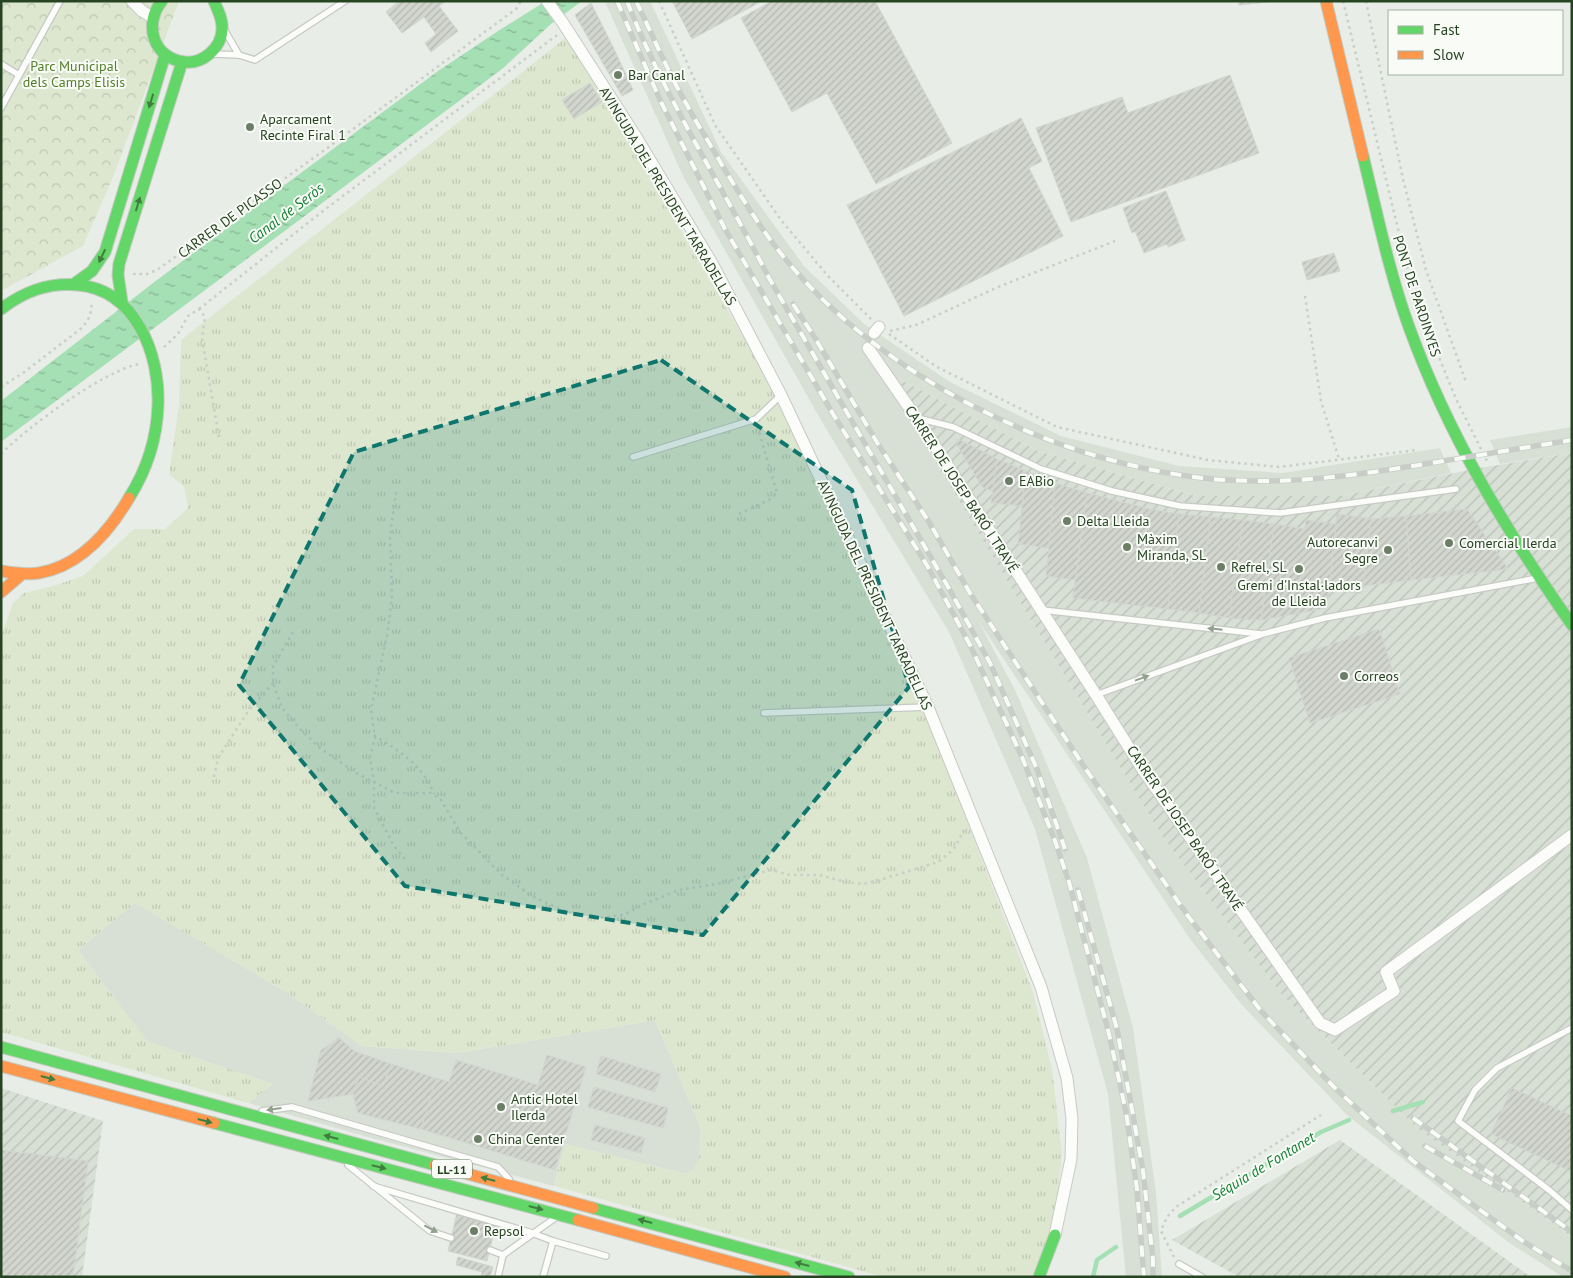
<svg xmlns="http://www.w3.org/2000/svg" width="1573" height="1278" viewBox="0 0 1573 1278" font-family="'PT Sans',sans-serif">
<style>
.built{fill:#d8e0d5}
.industrial{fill:url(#industrial-furrows)}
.grass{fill:url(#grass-tufts)}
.forest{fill:url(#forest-crowns)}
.water{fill:url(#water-ripples)}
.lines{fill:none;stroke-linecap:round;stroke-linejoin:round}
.stream{stroke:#a5dfb4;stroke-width:4.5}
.building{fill:url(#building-hatch);stroke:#d2d6cf}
.lane-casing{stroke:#c6cac4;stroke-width:8}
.street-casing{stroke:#c6cac4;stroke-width:13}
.fast-casing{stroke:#c3c9c0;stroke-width:13}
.slow-casing{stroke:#c3c9c0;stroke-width:13}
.path{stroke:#c7cfc6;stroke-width:2.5;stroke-dasharray:2.5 4;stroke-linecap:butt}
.lane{stroke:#fcfcfb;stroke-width:5.5}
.street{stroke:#fcfcfb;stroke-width:11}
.fast{stroke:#63d668;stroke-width:11}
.slow{stroke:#ff974d;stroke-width:11}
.rail-casing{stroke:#c9cdc8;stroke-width:5.5}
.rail{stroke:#f8fbf6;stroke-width:4;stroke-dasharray:11;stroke-linecap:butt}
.oneway{fill:#3f7e3e}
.oneway2{fill:#92a08e}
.marked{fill:#0f766e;fill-opacity:0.2;stroke:#0f766e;stroke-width:4;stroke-dasharray:10 6;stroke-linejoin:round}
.poi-dot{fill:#6b7f67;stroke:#f8fbf6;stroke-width:2}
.labels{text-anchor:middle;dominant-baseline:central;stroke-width:4;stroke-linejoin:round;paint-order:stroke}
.shield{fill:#f8fbf6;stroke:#667b62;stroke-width:1}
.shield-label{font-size:12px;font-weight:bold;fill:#274422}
.park-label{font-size:14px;fill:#537f27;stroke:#f8fbf6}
.poi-label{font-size:14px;fill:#274422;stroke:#f8fbf6;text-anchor:start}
.street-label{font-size:14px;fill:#274422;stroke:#f8fbf6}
.water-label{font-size:15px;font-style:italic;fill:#148133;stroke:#f8fbf6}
</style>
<defs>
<pattern id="industrial-furrows" width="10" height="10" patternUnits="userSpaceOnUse" patternTransform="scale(1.25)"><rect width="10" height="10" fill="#d8e0d5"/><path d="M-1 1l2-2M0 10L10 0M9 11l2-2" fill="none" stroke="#b9c1b7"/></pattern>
<pattern id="grass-tufts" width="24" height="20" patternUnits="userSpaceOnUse" patternTransform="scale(1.25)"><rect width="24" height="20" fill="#dde7cf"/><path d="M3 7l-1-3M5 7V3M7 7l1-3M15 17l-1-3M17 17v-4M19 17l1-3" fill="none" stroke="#bec7b1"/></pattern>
<pattern id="forest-crowns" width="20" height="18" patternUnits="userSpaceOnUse" patternTransform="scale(1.25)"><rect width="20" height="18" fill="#dde7cf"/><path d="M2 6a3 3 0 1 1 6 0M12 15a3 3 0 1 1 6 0" fill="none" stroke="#bec7b1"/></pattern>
<pattern id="water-ripples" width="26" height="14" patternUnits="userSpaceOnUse" patternTransform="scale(1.25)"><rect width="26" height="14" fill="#a5dfb4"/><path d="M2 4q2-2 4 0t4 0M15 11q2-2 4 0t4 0" fill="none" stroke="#86b692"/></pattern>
<pattern id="building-hatch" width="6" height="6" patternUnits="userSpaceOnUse" patternTransform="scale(1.25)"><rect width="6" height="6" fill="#d2d6cf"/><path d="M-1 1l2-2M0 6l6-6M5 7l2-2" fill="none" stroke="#b4b9b1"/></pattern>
</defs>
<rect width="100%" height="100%" fill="#e9ede7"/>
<g class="built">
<path d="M610 1H650L721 152 804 266 864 324 950 382 1061 436 1179 466 1283 473 1440 448 1451 473 1340 496H1196L1038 451 899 379H885L1162 836 1282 995 1418 1129 1572 1237V1277H1563L1508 1242 1347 1115 1242 1005 1190 939 979 622 1016 692 1087 858 1133 1028 1156 1193 1162 1277H1126L1108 1094 1035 829 949 632 822 422 683 176 606 4Z"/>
<path d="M1572 427V453L1500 464 1490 440Z"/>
<path d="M135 902 289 994 362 1046 456 1053 655 1020 701 1129 699 1160 693 1170 686 1174 565 1144 554 1186 375 1139 248 1103 273 1084 147 1042 78 950Z"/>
</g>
<g class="industrial">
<path d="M885 379H899L1038 451 1196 496H1340L1474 469 1572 453V1237L1418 1129 1282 995 1162 836Z"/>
<path d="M1 1088 103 1121 82 1277H1Z"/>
<path d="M1340 1140 1531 1277H1239L1172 1240Z"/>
</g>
<path class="grass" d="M568 36 748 345 794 431 926 715 1033 992 1052 1069 1062 1155 1052 1239 1035 1277H884L554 1186 565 1144 686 1174 693 1170 699 1160 701 1129 655 1020 456 1053 362 1046 289 994 135 903 78 950 147 1041 273 1084 248 1103 1 1032V637L13 603 24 593 53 586 83 576 134 529H165L188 508 184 487 169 474 179 405 181 340Z"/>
<path class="forest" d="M1 1H179L113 177 83 246 1 291Z"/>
<path class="water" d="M546 1H582L551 24 502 69 1 442V401L153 283 438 71 501 29Z"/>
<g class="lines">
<g class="stream">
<path d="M1393 1111 1423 1102"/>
<path d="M1180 1216 1321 1132 1349 1120"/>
<path d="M1093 1277 1097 1260 1116 1247"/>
</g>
</g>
<g class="building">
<path d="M399 1H446L439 6 458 31 431 52 425 43 436 34 424 17 402 33 386 12Z"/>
<path d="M672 1H762L692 39Z"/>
<path d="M772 1H875L952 143 876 184 827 93 792 112 741 18Z"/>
<path d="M1238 1H1268V2L1239 5Z"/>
<path d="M591 3 615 51 601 60 575 15Z"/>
<path d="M615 51 633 90 622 96 601 60Z"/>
<path d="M1230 75 1259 153 1071 222 1036 128 1122 97 1128 113Z"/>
<path d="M590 83 602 102 574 119 562 100Z"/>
<path d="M1021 118 1042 161 1029 168 1063 236 904 316 847 205Z"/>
<path d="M1166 191 1185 240 1168 247 1167 244 1144 253 1135 231 1132 233 1123 208Z"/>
<path d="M1334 253 1340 271 1307 280 1302 262Z"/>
<path d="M958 439 997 459 993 491 982 487 956 443Z"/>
<path d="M997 459 1026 471 1022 506 991 503Z"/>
<path d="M1026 471 1055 483 1049 548 1018 544Z"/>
<path d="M1055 483 1087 493 1076 580 1046 576Z"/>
<path d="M1087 493 1149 509 1179 514 1168 609 1073 598Z"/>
<path d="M1467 509 1508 569 1411 580 1406 516Z"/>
<path d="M1179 514 1211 517 1199 613 1168 609Z"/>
<path d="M1337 514 1371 519 1362 594 1329 589Z"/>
<path d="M1406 516 1411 580 1363 586 1371 519Z"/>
<path d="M1211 517 1243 520 1229 618 1199 613Z"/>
<path d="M1243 520 1274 524 1261 620 1229 618Z"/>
<path d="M1306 520 1336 524 1327 608 1261 620 1274 524 1305 529Z"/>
<path d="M1379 629 1400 694 1310 723 1289 658Z"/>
<path d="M338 1037 354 1051 391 1064 383 1086 359 1077 353 1094 308 1101 321 1050 331 1044Z"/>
<path d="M547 1055 586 1067 555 1170 421 1129 436 1078 449 1082 456 1060 538 1085Z"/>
<path d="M601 1056 661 1074 655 1092 596 1074Z"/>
<path d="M391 1064 436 1078 421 1129 358 1113 353 1094 359 1077 383 1086Z"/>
<path d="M594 1087 668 1108 663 1128 588 1107Z"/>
<path d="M1512 1088 1572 1116V1172L1491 1134Z"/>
<path d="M595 1125 645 1138 641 1153 591 1140Z"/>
<path d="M1 1150 88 1161 73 1277H1Z"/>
<path d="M457 1213 496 1224 487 1261 448 1251Z"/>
<path d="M458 1257 493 1267 490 1277 481 1275 482 1272 456 1265Z"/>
</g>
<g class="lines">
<defs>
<g id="lane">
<path d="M225 31 239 55"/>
<path d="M213 54 239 55 255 60 345 1"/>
<path d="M1 64 19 75"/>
<path d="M1 108 60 1"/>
<path d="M917 418 953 427 1041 469 1112 491 1180 506 1280 513 1456 489"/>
<path d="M633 457 756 419 781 395"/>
<path d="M1042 610 1261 634"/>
<path d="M1096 695 1263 634 1325 618 1538 578"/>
<path d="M764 713 928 707"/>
<path d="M1572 1028 1497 1068 1475 1090 1458 1121 1549 1190 1572 1210"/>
<path d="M262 1111 292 1107 498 1167 509 1179"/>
<path d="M348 1165 430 1231 451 1238"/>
<path d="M373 1186 532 1233 553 1241 543 1277"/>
<path d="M553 1241 606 1256"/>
<path d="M490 1250 503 1255 555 1218"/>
<path d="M1179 1264 1202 1277"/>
<path d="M498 1277 503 1255"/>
</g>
<g id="street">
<path d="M132 1 142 11 152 17"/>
<path d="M547 1 563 23 638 140 713 265 781 395 928 707 1041 987 1067 1078 1072 1119 1071 1159 1055 1235"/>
<path d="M874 333 879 327"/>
<path d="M868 348 926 432 1096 695 1143 770 1320 1023 1335 1030 1394 991 1386 972 1572 835"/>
</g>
<g id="fast">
<path d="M162 1C143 24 153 59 185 62 203 64 221 48 222 30 223 19 218 11 214 1"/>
<path d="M1363 156C1377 213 1389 272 1409 327 1448 435 1507 532 1572 625"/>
<path d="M74 284 92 271 105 252 165 55"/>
<path d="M122 302 118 275 119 264 182 62"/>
<path d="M1 309C25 291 49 282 78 285 136 290 160 355 158 405 157 438 146 471 129 498"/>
<path d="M1 1047 435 1165"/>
<path d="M214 1123 578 1220"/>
<path d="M593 1208 849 1277"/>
<path d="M1039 1277 1055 1235"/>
</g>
<g id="slow">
<path d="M1326 1 1363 156"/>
<path d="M1 571C14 573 27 575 39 573 80 566 109 532 129 498"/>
<path d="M1 592 22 574"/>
<path d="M1 1066 214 1123"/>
<path d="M435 1165 593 1208"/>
<path d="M578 1220 785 1277"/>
</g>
</defs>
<use href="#lane" class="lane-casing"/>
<use href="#street" class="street-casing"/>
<use href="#fast" class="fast-casing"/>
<use href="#slow" class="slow-casing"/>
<g class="path">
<path d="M659 1 715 125 781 220 828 276 871 319"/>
<path d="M1343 1 1408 270 1427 328 1456 399 1488 463"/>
<path d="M1366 1 1403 179 1426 270 1466 382"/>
<path d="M313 133 335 142"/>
<path d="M133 274H147L157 270 326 149 516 9 521 1"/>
<path d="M1305 296 1321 401 1339 459"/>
<path d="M199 309 323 211 557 35"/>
<path d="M890 331 916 325 998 287 1115 241"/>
<path d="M889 334 937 367 1057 427 1208 460 1279 467 1417 450"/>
<path d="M164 347 178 334 188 316 199 309 205 317 202 339 219 437"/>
<path d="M1 387 23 373 83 327 90 316 92 303"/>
<path d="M1 454C26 428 105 370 139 364"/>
<path d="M396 492 390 536 392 598 387 635 371 710 375 738 370 757 374 782V808L394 846 407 862"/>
<path d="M739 514 769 500 777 493 758 428"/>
<path d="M293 632 273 666V683L282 708 299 728 321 749 358 774 395 793H431L441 800 460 832 502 875 534 897 567 912 596 918 623 915 642 905 679 890 716 884 771 870 790 875H819L846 882 863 884 880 880 938 862 954 849 964 830"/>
<path d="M374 735C399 751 423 765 434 794"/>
<path d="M214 777 218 758 249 710 273 683"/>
<path d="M1174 1257 1161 1231 1167 1217 1176 1207 1321 1115"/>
</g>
<use href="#lane" class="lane"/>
<use href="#street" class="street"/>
<use href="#fast" class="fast"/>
<use href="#slow" class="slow"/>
<defs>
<g id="rail">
<path d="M617 1 660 100 725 229 833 414 928 567 970 645 1022 757 1055 841 1069 882 1109 1034 1126 1112 1137 1189 1144 1277"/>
<path d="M627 1C665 99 722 185 769 278L951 592 990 663 1037 769 1065 849"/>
<path d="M636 1C653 36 668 72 687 105 698 126 711 145 722 165 742 198 762 231 787 261 882 375 1042 455 1187 476 1212 480 1237 481 1262 481 1309 481 1354 475 1400 468 1458 459 1515 449 1572 440"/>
<path d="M793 304 815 338 878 444 929 522 970 593 1083 765 1188 916 1261 1011 1333 1086 1413 1161 1524 1242 1572 1271"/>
<path d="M1078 890 1117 1029 1131 1104 1143 1171 1153 1259V1277"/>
<path d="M1413 1118 1572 1232"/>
<path d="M1425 1146 1503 1190"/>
</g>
</defs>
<use href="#rail" class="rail-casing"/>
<use href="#rail" class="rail"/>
</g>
<defs><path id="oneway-solid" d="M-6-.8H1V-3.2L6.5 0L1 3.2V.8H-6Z" transform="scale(1.25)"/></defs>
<g class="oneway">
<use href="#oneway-solid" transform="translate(151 101) rotate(107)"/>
<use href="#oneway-solid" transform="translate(138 204) rotate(-73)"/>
<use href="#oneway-solid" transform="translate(102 256) rotate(115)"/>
<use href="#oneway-solid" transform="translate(48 1078) rotate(15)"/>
<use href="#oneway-solid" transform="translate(205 1121) rotate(15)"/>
<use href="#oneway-solid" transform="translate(331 1137) rotate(-165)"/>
<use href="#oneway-solid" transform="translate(379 1167) rotate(14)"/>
<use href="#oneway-solid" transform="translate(488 1179) rotate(-165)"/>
<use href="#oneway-solid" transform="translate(536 1208) rotate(15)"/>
<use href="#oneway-solid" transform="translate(645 1221) rotate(-165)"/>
<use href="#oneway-solid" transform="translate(802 1264) rotate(-165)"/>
</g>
<g class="oneway2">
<use href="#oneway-solid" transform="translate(1215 629) rotate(-174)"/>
<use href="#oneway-solid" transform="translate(1142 678) rotate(-20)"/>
<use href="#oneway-solid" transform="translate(274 1109) rotate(172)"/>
<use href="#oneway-solid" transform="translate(431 1229) rotate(28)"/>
</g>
<path class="marked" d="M661 360 852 490 909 687 703 935 405 886 239 685 354 452Z"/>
<g class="poi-dot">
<circle cx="618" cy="75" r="5"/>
<circle cx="250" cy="127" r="5"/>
<circle cx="1009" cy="481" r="5"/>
<circle cx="1067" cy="521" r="5"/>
<circle cx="1449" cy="543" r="5"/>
<circle cx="1127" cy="547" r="5"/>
<circle cx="1388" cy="550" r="5"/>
<circle cx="1221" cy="567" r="5"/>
<circle cx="1299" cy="569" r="5"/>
<circle cx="1344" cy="676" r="5"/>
<circle cx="501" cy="1107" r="5"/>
<circle cx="478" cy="1139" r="5"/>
<circle cx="474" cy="1231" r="5"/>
</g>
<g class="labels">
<rect class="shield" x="432" y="1159.5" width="40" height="19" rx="4"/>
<g class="shield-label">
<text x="452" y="1169">LL-11</text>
</g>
<g class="park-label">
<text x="74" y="66">Parc Municipal<tspan x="74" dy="16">dels Camps Elisis</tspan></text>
</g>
<g class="poi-label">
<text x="628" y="75">Bar Canal</text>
<text x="260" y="119">Aparcament<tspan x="260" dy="16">Recinte Firal 1</tspan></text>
<text x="1019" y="481">EABio</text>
<text x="1077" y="521">Delta Lleida</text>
<text x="1137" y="539">Màxim<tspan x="1137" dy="16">Miranda, SL</tspan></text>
<text x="1378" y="542" text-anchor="end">Autorecanvi<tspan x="1378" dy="16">Segre</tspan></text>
<text x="1459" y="543">Comercial Ilerda</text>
<text x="1231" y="567">Refrel, SL</text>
<text x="1299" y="585" text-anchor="middle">Gremi d'Instal·ladors<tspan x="1299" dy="16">de Lleida</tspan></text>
<text x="1354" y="676">Correos</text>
<text x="511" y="1099">Antic Hotel<tspan x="511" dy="16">Ilerda</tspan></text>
<text x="488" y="1139">China Center</text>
<text x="484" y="1231">Repsol</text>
</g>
<g class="street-label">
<text transform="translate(668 196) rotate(59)">AVINGUDA DEL PRESIDENT TARRADELLAS</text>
<text transform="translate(230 218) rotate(-36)">CARRER DE PICASSO</text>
<text transform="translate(1417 296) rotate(72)">PONT DE PARDINYES</text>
<text transform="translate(962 489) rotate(57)">CARRER DE JOSEP BARÓ I TRAVÉ</text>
<text transform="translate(875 595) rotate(65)">AVINGUDA DEL PRESIDENT TARRADELLAS</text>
<text transform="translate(1185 828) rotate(56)">CARRER DE JOSEP BARÓ I TRAVÉ</text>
</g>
<g class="water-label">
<text transform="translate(286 213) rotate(-37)">Canal de Seròs</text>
<text transform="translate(1263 1166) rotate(-31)">Séquia de Fontanet</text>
</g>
</g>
<rect width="1573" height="1278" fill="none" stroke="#274422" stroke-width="5"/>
<rect x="1388" y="10" width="175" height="65" fill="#f8fbf6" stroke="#a4b2a1"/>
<rect x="1398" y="26" width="25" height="8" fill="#63d668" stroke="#a4b2a1"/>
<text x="1433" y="35" font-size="15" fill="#274422">Fast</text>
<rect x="1398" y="51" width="25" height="8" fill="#ff974d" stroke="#a4b2a1"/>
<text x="1433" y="60" font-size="15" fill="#274422">Slow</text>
</svg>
